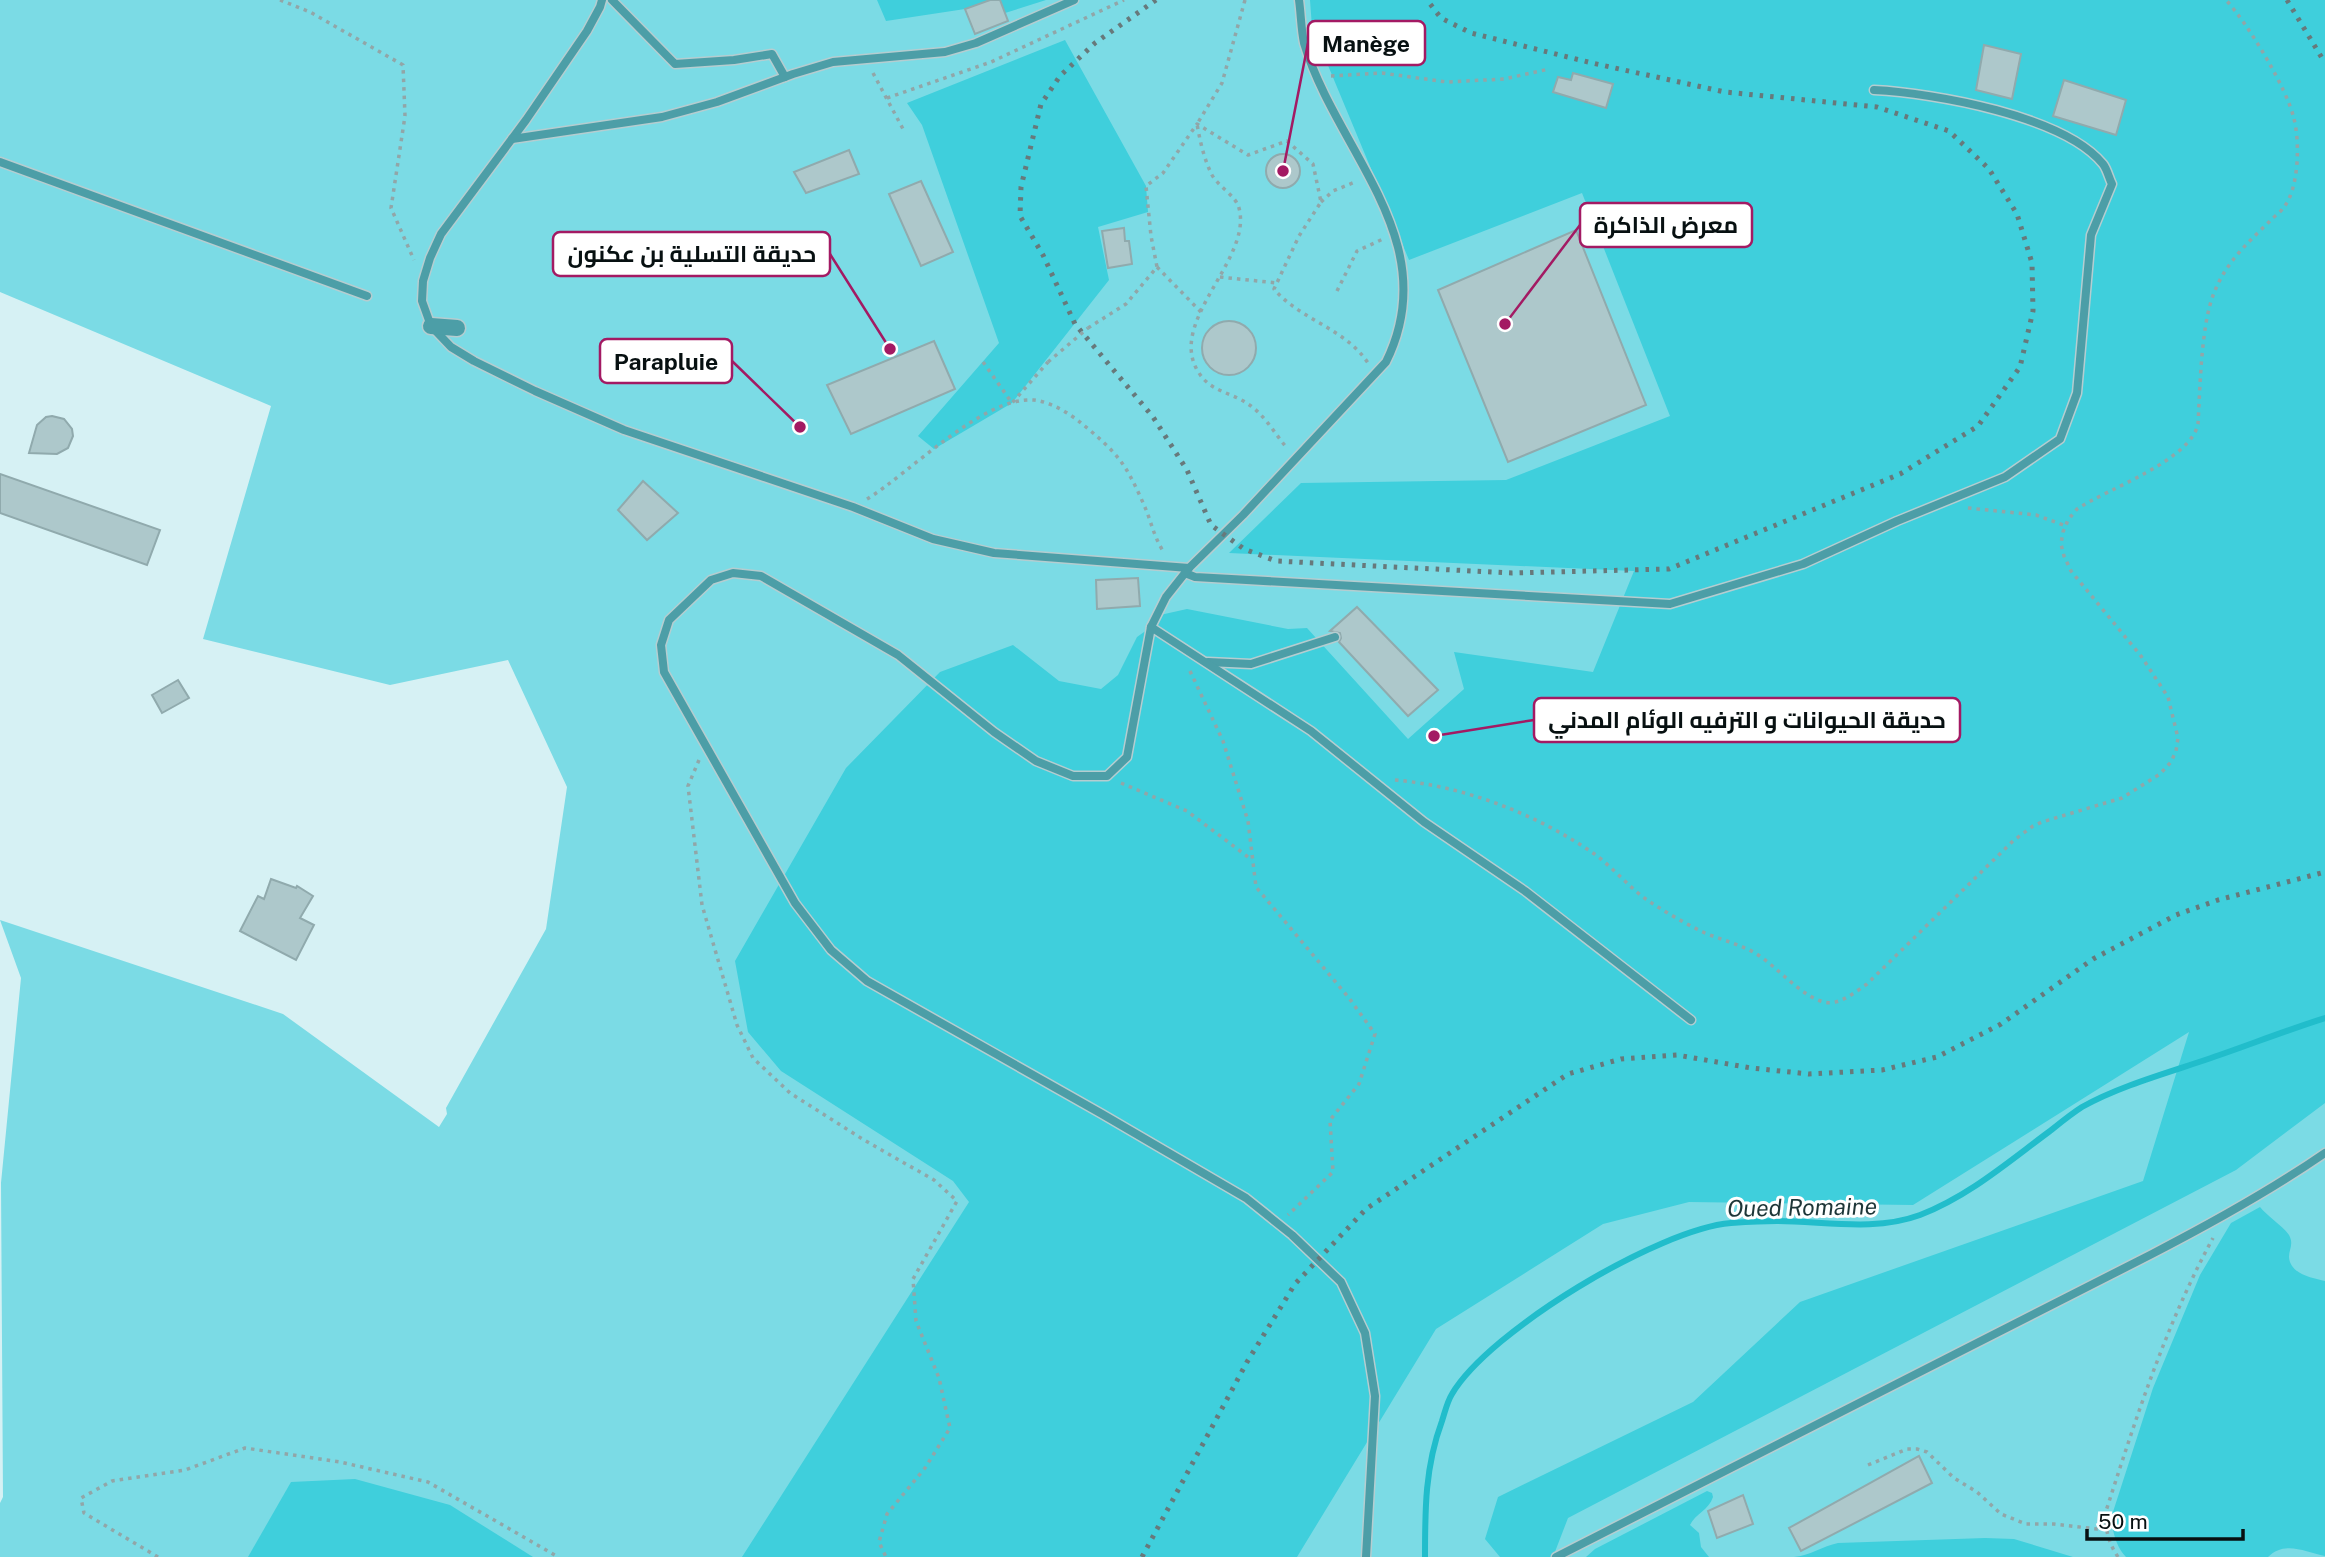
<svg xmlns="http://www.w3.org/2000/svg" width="2325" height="1557" viewBox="0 0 2325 1557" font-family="'Public Sans',Cairo,sans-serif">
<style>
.green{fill:#7bdbe5}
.forest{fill:#3fcfdc}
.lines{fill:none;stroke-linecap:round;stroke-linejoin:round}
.stream{stroke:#21bdcb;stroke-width:6}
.building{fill:#adc8cb;stroke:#90aaad;stroke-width:2}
.lane-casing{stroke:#b5cdd0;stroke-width:11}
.street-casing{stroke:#b5cdd0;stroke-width:19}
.path{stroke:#91a6a8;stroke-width:3.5;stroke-dasharray:3.5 5;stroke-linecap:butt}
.lane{stroke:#4c9ea7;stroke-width:8}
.street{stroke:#4c9ea7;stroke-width:16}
.rail{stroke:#67797b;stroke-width:5;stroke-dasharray:3.5 7;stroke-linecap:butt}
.path-bridge{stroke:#91a6a8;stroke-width:3.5;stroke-dasharray:3.5 5;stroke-linecap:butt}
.labels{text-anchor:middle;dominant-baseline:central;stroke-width:6;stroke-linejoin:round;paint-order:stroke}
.water-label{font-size:23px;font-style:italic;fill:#1e3638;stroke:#fff}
.leader{fill:none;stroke:#a31a63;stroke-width:2.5}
.callout-dot{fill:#a31a63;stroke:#fff;stroke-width:2.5}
.callout{fill:#fff;stroke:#a31a63;stroke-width:2.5}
.callout-label{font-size:23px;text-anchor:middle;font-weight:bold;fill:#071011}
</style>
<rect width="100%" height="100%" fill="#d6f1f4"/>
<path class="green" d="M0 0H2325V1557H0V1503L3 1497 1 1183 21 978 0 920 283 1014 439 1127 447 1114 446 1108 546 929 567 787 508 660 390 685 203 639 271 406 0 292Z"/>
<g class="forest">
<path d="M877 0H1046L1005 13 965 9 886 21Z"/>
<path d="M1310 0H2325V1103L2236 1170 1568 1518 1553 1557H1500L1485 1539 1498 1497 1693 1402 1800 1302 2143 1181 2189 1032 1913 1205 1689 1202 1603 1224 1436 1329 1297 1557H742L969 1202 953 1181 781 1071 748 1032 735 961 846 768 940 672 1013 645 1059 681 1101 689 1118 675 1137 637 1151 627 1160 615 1187 609 1288 629 1307 628 1408 739 1464 689 1454 652 1593 672 1634 571 1229 553 1301 483 1506 480 1670 416 1582 193 1409 260 1312 27Z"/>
<path d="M1065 40 1146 186 1148 212 1098 227 1109 280 1012 403 934 449 918 436 999 343 922 125 907 103Z"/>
<path d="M2260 1207C2267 1216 2284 1227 2289 1235 2294 1244 2289 1249 2289 1257 2290 1274 2312 1278 2325 1281V1556C2305 1552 2285 1540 2268 1557H2126C2116 1547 2111 1528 2112 1515L2153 1388 2200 1275 2231 1223Z"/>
<path d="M355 1479 450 1505 533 1557H248L291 1482Z"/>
<path d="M1707 1491 1712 1493 1713 1497C1709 1510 1695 1514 1690 1525L1699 1533 1701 1547 1709 1557H1586L1595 1549Z"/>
<path d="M1985 1538 2014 1539 2073 1557H1794C1809 1556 1823 1546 1838 1543Z"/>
</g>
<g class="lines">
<path class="stream" d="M1425 1557C1425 1509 1425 1467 1442 1421 1445 1412 1447 1402 1452 1394 1489 1331 1658 1229 1731 1223 1746 1222 1762 1221 1777 1221 1824 1221 1874 1232 1920 1215 1969 1196 2008 1162 2050 1131 2060 1123 2071 1114 2082 1107 2119 1086 2170 1072 2211 1058 2249 1045 2287 1030 2325 1018"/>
</g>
<g class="building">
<path d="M990 0H1000L1008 21 975 34 965 9Z"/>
<path d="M1984 45 2021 54 2012 99 1976 90Z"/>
<path d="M1573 73 1613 84 1606 108 1553 92 1558 77 1571 80Z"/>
<path d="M2064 80 2126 100 2116 135 2053 116Z"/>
<path d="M849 150 859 174 806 193 794 172Z"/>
<circle cx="1283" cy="171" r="17"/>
<path d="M921 181 953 252 921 266 889 194Z"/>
<path d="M1124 228 1125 241H1129L1132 264 1108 268 1102 231Z"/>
<path d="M1576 230 1646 405 1508 462 1438 290Z"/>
<circle cx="1229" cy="348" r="27"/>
<path d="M934 341 955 389 851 434 827 385Z"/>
<path d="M52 416 64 419 72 429 73 436 68 448 57 454 29 453 37 425 46 417Z"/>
<path d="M0 474 160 530 147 565 0 513Z"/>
<path d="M643 481 678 513 647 540 618 510Z"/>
<path d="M1138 578 1140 606 1097 609 1096 580Z"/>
<path d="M1357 607 1438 690 1408 716 1339 642 1341 638 1340 633 1330 631Z"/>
<path d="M178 680 189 698 162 713 152 695Z"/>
<path d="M271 879 296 888 297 886 313 896 300 918 314 925 296 960 240 931 258 896 264 899Z"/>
<path d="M1919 1456 1932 1483 1801 1551 1789 1528Z"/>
<path d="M1743 1495 1753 1524 1717 1538 1708 1511Z"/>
</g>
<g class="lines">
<defs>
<g id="lane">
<path d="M602 0 600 7 587 31 526 120 441 234 430 258 423 281 422 301 431 326 451 347 474 361 535 391 624 430 853 507 933 539 994 553 1189 568"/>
<path d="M612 0 675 64 734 60 772 54 785 77"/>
<path d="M512 139 662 117 717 102 793 74 833 62 945 52 976 43 1074 0"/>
<path d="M0 162 367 296"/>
<path d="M1185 573 1195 577 1670 604 1803 564 1897 521 2005 477 2060 439 2077 393 2091 235 2112 184C2109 178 2107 169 2103 164 2064 116 1934 93 1874 90"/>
<path d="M1151 627 1166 597 1189 568 1243 515 1386 362C1446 241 1336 151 1304 43 1301 29 1301 14 1299 0"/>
<path d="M1208 662 1251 664 1335 637"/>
<path d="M1366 1557 1375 1396 1365 1333 1341 1282 1292 1235 1246 1198 1102 1114 867 981 831 950 795 903 664 672 661 645 669 620 711 580 733 573 761 576 898 655 994 732 1036 761 1073 776H1107L1127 757 1151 627 1311 731 1424 822 1525 891 1691 1020"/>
<path d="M1556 1557 2152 1254C2212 1223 2270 1191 2325 1153"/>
</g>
<path id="street" d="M431 326 457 328"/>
</defs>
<use href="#lane" class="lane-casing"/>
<use href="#street" class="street-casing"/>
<g class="path">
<path d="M280 0 310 12 403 65 405 116 391 208 414 260"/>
<path d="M1245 0 1222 83 1197 124C1200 141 1204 159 1212 175 1218 186 1236 196 1239 208 1253 260 1165 322 1199 373 1211 392 1231 392 1248 404 1264 414 1275 434 1287 448"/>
<path d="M873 73 903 129"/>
<path d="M1331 76 1382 73 1447 82 1504 79 1549 69"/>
<path d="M887 98 991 62 1124 0"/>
<path d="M1321 202 1333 191 1355 182"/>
<path d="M1157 267 1201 312"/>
<path d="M1220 277 1277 283"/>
<path d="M1337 291 1357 251 1383 239"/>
<path d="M1088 328 1126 304 1157 267 1151 236 1146 186 1163 173 1197 124 1248 155 1287 141 1313 164 1321 202 1299 236 1274 289C1300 320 1345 328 1368 363"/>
<path d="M983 362 1012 403 1048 362"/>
<path d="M867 499C910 473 983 396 1034 400 1051 402 1069 413 1081 423 1097 436 1115 451 1126 469 1134 482 1141 498 1147 512 1152 526 1155 538 1163 551"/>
<path d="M1968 508 2036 515 2066 526"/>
<path d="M1190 671 1223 741 1248 821 1256 887 1349 998 1375 1034 1359 1084 1330 1120 1333 1172 1288 1215"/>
<path d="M699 760 688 786 702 905 737 1025 753 1058 790 1093 864 1140 934 1180 957 1201 913 1279 916 1321 939 1378 950 1428 925 1468 887 1514 879 1542 886 1557"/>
<path d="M1395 780C1464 786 1536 814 1593 853 1613 867 1629 888 1650 902 1667 913 1686 924 1705 933 1722 940 1739 944 1755 953 1777 966 1800 996 1824 1002 1839 1006 1855 992 1867 984L2013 841 2033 826 2042 822 2122 798 2160 774 2171 762 2176 751 2178 738 2168 697 2141 656 2071 571 2064 556 2061 544 2063 532 2068 520 2077 509C2107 489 2190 461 2198 424 2200 389 2201 324 2214 293 2225 264 2247 243 2269 222 2273 217 2280 213 2284 207 2299 188 2300 142 2294 119 2287 88 2248 24 2226 0"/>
<path d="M1121 783 1187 811 1252 860"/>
<path d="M1868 1465 1907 1449H1917L1927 1452 1954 1478 1977 1492 2001 1514 2026 1524H2054L2097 1529 2106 1528"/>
<path d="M158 1557 84 1513 81 1498 112 1481 185 1470 245 1448 340 1462 428 1482 558 1557"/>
<path d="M2118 1557C2108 1542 2105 1529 2106 1511 2136 1418 2166 1324 2213 1238"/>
</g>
<use href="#lane" class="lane"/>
<use href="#street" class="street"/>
<g class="rail">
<path d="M1156 0 1095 43 1060 76 1041 104 1021 187 1020 216 1043 255 1075 324 1153 417 1187 470 1211 525 1244 549 1276 561 1512 573 1669 569 1900 474 1978 426 2020 367 2033 311 2032 263 2017 214 1989 169 1949 131 1877 107 1725 92 1592 63 1471 33 1441 18 1427 0"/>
<path d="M2287 0 2325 63"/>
<path d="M1142 1557 1247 1362 1295 1284 1366 1209 1568 1074 1621 1059 1677 1055 1751 1068 1809 1074 1882 1070 1937 1057 2001 1024 2093 959 2176 915 2218 900 2325 872"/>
</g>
<path class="path-bridge" d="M1048 362 1088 328"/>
</g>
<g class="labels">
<g class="water-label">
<text transform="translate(1802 1207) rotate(-1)">Oued Romaine</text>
</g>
</g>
<path class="leader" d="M1283 171L1308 43M1505 324L1580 225M890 349L830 254M800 427L732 361M1434 736L1534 720"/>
<g class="callout-dot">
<circle cx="1283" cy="171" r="7"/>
<circle cx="1505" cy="324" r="7"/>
<circle cx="890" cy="349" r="7"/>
<circle cx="800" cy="427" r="7"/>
<circle cx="1434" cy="736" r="7"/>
</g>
<g class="callout">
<rect x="1308" y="21" width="117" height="44" rx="7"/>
<rect x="1580" y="203" width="172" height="44" rx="7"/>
<rect x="553" y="232" width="277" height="44" rx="7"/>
<rect x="600" y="339" width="132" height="44" rx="7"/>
<rect x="1534" y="698" width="426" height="44" rx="7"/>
</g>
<g class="callout-label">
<text x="1366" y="52">Manège</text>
<text x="1666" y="233">معرض الذاكرة</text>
<text x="692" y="262">حديقة التسلية بن عكنون</text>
<text x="666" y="370">Parapluie</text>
<text x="1747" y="728">حديقة الحيوانات و الترفيه الوئام المدني</text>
</g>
<path d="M2087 1529v10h156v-10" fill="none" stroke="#071011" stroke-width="3.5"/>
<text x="2098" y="1529" font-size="21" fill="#071011" stroke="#ffffff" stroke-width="5" paint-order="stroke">50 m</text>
</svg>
